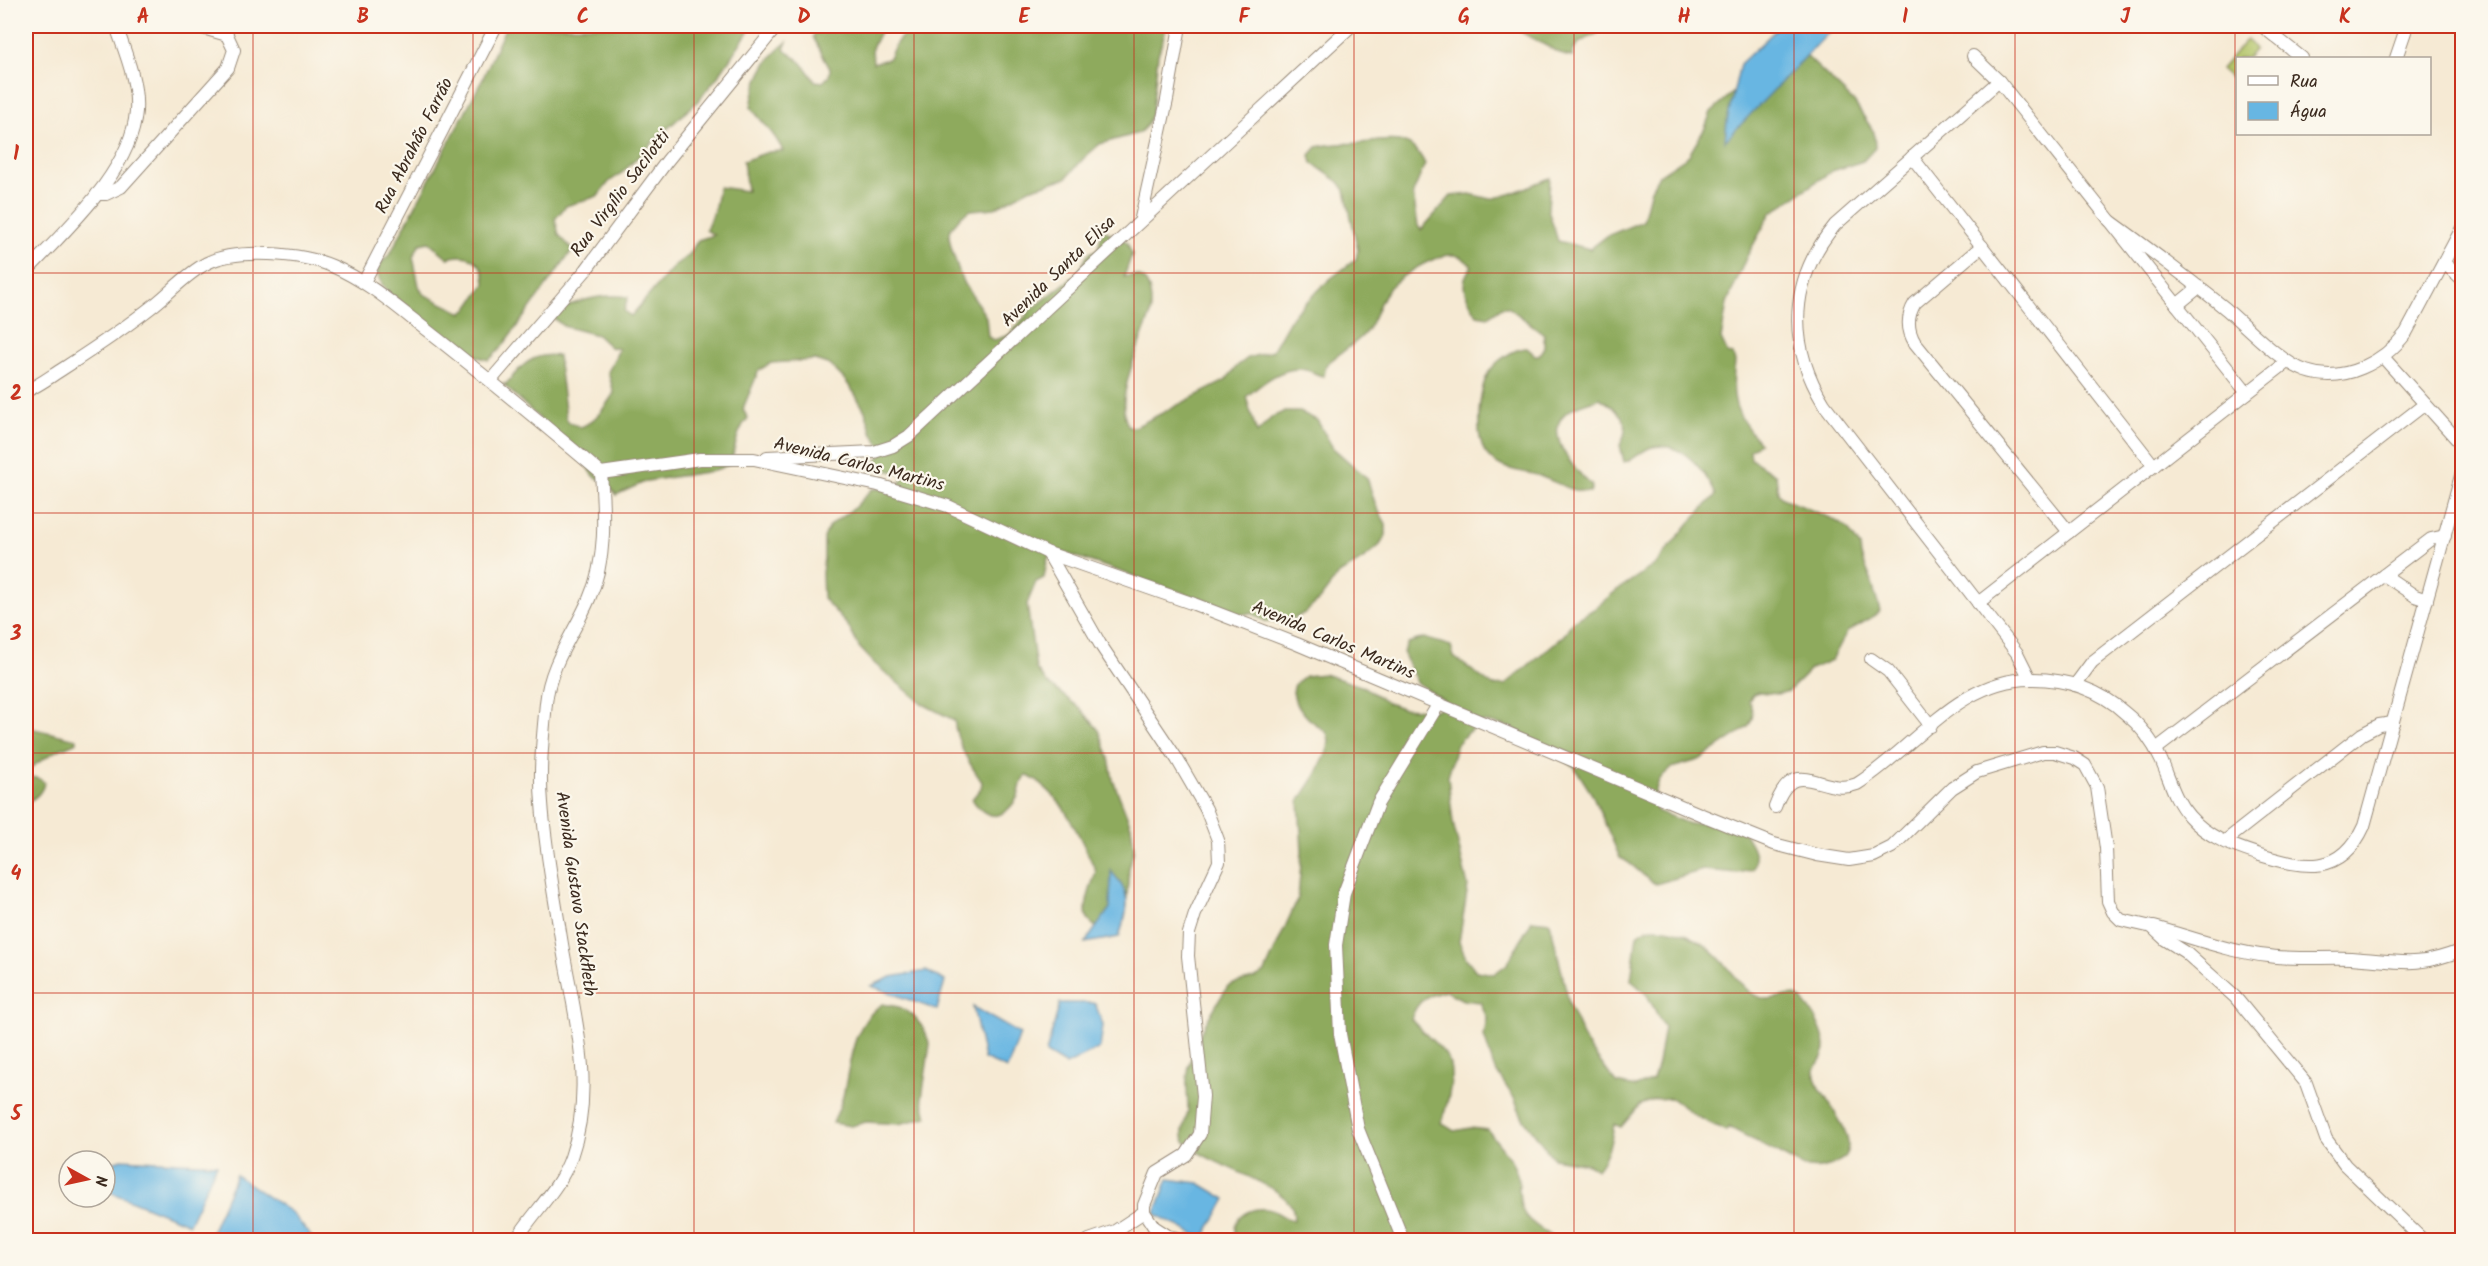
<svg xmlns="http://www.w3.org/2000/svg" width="2488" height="1266" viewBox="0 0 2488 1266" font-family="Kalam,sans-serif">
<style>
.green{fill:#b3c569;stroke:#777844;stroke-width:1.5}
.forest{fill:#8eaa5d;stroke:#646a3e;stroke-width:1.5;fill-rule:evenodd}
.water{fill:#67b6e2;stroke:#517080;stroke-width:1.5}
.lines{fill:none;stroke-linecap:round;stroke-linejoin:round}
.minor-casing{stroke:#988a79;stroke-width:14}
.minor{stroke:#fff;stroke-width:12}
.grid{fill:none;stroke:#c8321e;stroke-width:1.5;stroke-opacity:0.55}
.labels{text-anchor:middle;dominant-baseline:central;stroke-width:4.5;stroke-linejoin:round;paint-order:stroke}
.street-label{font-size:18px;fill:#3b2a1e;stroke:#fbf7ec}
.neatline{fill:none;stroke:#c8321e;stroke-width:2}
.grid-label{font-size:20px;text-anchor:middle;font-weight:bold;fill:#c8321e}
</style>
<rect width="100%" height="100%" fill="#fbf7ec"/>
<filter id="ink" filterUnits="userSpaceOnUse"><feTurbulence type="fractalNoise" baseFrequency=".0167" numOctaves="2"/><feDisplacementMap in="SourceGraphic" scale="12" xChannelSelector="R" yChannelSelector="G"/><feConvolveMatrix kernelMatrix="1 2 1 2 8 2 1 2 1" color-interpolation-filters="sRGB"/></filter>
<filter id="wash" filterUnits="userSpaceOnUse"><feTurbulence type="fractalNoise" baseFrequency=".008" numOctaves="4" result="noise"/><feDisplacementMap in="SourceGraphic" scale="24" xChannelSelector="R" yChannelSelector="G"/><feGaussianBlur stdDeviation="1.35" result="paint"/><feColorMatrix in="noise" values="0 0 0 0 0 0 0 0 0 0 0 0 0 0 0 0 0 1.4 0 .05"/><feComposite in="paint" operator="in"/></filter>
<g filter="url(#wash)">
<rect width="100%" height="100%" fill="#f6ead4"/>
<path class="green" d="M2247 39 2255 49 2247 58H2238L2237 70 2231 78 2221 69Z"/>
<g class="forest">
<path d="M506 26H752L719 75 697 102 659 136 623 172 609 182 598 196 566 206 555 219 559 235 572 249 571 252 502 347 489 360C477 357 465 353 454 346 439 337 371 288 378 269 379 264 386 258 390 254L483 78ZM429 242 448 258C469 252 485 261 485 284L467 310 462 313 423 294 419 286 413 257 420 244Z"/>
<path d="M818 26H883L872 48 873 63 888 59 897 42 912 26H1167L1158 55 1152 112 1147 125 1139 133 1100 144 1084 158 1066 178 1029 189 995 208 971 210 962 215 951 228 949 237 951 247 961 278 986 317 988 337 994 340 1009 335 1031 310 1078 273 1088 254 1098 249 1102 232 1106 231 1127 242 1132 254 1124 277C1128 277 1134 274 1138 276 1152 280 1152 305 1150 316 1141 342 1112 403 1129 427H1135L1225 381 1237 366 1248 358 1272 351 1292 316 1330 279 1356 259 1358 250 1345 190 1339 182 1312 163 1310 155 1317 147C1331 143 1345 144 1360 143 1387 141 1410 132 1425 164L1413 193 1418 226 1421 230 1451 196 1470 194 1490 199 1510 194 1550 178 1548 209 1558 241 1590 249 1607 236 1643 221 1651 189 1659 175 1689 155 1705 128 1711 112 1760 69 1802 52 1854 102 1874 132 1875 148 1863 161 1832 171 1771 213 1746 258 1727 303 1721 339 1728 354 1733 355 1735 362C1730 398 1735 416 1760 443L1750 450 1751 459 1776 475 1778 492 1782 498 1833 519 1848 529 1860 547 1861 556 1870 577 1880 611 1876 615 1847 632 1832 660 1811 669 1789 691 1777 694 1759 692 1753 694 1749 701C1754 712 1754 717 1748 727L1699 760 1671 768 1659 780 1653 799 1657 811 1689 824 1713 821H1736C1745 836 1761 851 1753 869L1738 873 1703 870 1656 884C1642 877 1634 863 1620 858L1593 796 1574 766 1529 741 1516 730 1502 725 1484 722 1468 732 1456 745 1448 777 1453 823 1468 886 1459 942 1466 958 1476 971 1494 974 1507 964 1532 920 1550 922 1570 1007 1586 1043 1616 1083 1636 1087 1653 1080 1658 1063 1664 1027 1647 995 1631 980 1637 935C1646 927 1654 927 1666 929 1697 933 1716 953 1735 976 1741 984 1749 994 1759 997 1784 1006 1790 978 1813 1014 1818 1023 1828 1043 1824 1053 1821 1062 1813 1066 1815 1077 1819 1098 1873 1147 1834 1164 1824 1168 1814 1170 1804 1167L1729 1127 1726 1131 1698 1117 1671 1098 1656 1099 1640 1105 1621 1127 1614 1124C1612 1140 1608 1156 1597 1169L1588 1164 1553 1158 1523 1118 1514 1098 1494 1068 1484 1036 1487 1018 1480 1002 1463 1000 1446 991C1426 996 1418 999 1411 1019 1421 1032 1440 1045 1447 1057 1457 1075 1447 1106 1441 1123L1454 1131 1470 1128 1488 1130C1499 1146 1513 1158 1518 1177 1520 1187 1518 1200 1522 1209 1527 1223 1545 1230 1555 1240H1237C1227 1219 1251 1204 1271 1210 1279 1212 1284 1219 1293 1220 1304 1186 1205 1167 1185 1141 1179 1133 1187 1119 1188 1110 1188 1099 1186 1088 1187 1078 1191 1043 1210 1015 1228 986 1241 980 1253 982 1265 972L1298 898 1302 851 1299 801 1316 775 1328 750 1329 740 1327 733 1308 718 1296 704 1293 692 1295 684 1305 676 1324 674 1364 687 1388 703 1402 708 1437 710 1444 700 1417 683 1403 652 1408 643 1424 638 1451 646 1454 657 1493 686 1505 685 1564 635 1572 622 1594 609 1617 590 1656 564 1689 523 1716 495C1705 471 1683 441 1653 447 1642 449 1636 460 1624 462L1620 445C1633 422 1620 411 1600 398 1587 403 1570 406 1562 417 1546 439 1577 472 1592 486L1590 492C1572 492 1558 483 1542 477 1521 469 1500 473 1485 452 1474 435 1479 389 1489 372 1496 361 1514 348 1527 348L1535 355H1539L1544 347V334L1508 307H1502L1488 317 1477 315C1466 296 1457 284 1472 266 1466 261 1461 255 1453 255 1435 254 1396 278 1386 292 1377 305 1375 321 1365 333 1354 346 1338 353 1326 365L1324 376C1317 376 1313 371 1306 370 1285 364 1261 384 1246 397L1257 433 1272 417 1283 412H1300L1317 420 1333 448 1367 478 1376 506 1386 524V535L1380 545 1365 558 1339 574 1320 599 1306 612 1292 620 1279 623 1265 621 1251 613 1238 615 1202 599 1053 549 1047 561 1044 578 1036 582 1027 604 1036 669 1047 683 1080 708 1099 730 1109 758 1113 780 1131 826 1134 849 1129 868 1126 912 1106 931C1073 922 1089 896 1096 871 1079 836 1063 792 1026 775 1019 782 1021 791 1017 798 1002 822 986 820 972 799L981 788 982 782C968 761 957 745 954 720L923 704 875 664 859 647 848 626 823 598 822 573 824 558V538L829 526 855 507 872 489 897 488 906 474 874 468V464L882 454V448L872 433 865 411 855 394 845 380 830 365 815 360 771 363 759 370 744 406 743 410 748 418C736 431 736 447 730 464L713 471 647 481 616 495 608 484 594 476 582 459 503 384H506C521 366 533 352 558 356L566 418 569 423 581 427C597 420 605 407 614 393L608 372 619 349 610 347 597 335 563 326 550 315C574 301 600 293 628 297L624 311 631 316 675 265 689 255 698 240 714 235 706 230 714 211 719 187 747 191 743 161 768 152 783 151C776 134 762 123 751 107 755 81 765 58 787 42L784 49 802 63 815 81 823 82 829 76 830 69 813 37Z"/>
<path d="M1510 26H1604C1595 42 1576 34 1572 57L1563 55Z"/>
<path d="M26 727 77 739V742L56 751 29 769 28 777 38 778 44 782C43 792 35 799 26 802Z"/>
<path d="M882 1004 899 1007 913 1015 923 1028 930 1044 922 1098 927 1117 899 1124 866 1122 851 1126 833 1123C837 1113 842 1103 844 1092 851 1059 852 1025 882 1004Z"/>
</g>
<g class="water">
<path d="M1780 26H1835L1725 141 1727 121 1740 64Z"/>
<path d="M1111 871C1134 897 1128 907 1119 937L1085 943 1110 908Z"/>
<path d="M926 971 945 981 937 1010 871 986 891 977Z"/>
<path d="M1060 1003H1095L1103 1025 1100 1048 1066 1065 1046 1053Z"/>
<path d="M973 1007 1020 1034 1007 1069 984 1059Z"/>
<path d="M121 1159 217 1164 189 1224 105 1190V1165Z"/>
<path d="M236 1175 292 1213 314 1240H225L210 1235Z"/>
<path d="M1168 1179 1199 1183 1226 1199 1203 1239 1155 1214Z"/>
</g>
</g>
<g filter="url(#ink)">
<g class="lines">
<defs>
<g id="minor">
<path d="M2262 26 2302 58"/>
<path d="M1973 56 1999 81 2247 393"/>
<path d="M2396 58 2407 26"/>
<path d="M1999 81 1835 225C1789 280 1787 344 1824 404L2017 653 2030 679"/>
<path d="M1912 157 2154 466"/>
<path d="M97 194H106L121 187 228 68 234 50 227 35 196 26"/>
<path d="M1141 218 1167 100 1180 26"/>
<path d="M2109 220C2149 249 2188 278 2226 309 2248 328 2280 362 2306 371 2344 384 2384 362 2406 333L2462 228"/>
<path d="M1982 246 1915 303C1907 316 1907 330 1915 343L2069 532"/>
<path d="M2444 263 2462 279"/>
<path d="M26 272C65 230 132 171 136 111 138 82 125 52 116 26"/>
<path d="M364 282 496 26"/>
<path d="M2177 305 2199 287"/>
<path d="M2383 357 2462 445"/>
<path d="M491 380 586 270 667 161 777 26"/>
<path d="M26 391C40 385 51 376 64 368 95 348 125 328 154 305 172 291 186 274 207 263 236 248 302 253 332 266 368 281 398 308 429 332 488 378 544 425 601 473L700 459H754L878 485 948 506 1048 553 1194 604 1297 644 1702 815 1774 844 1817 855 1849 860 1874 856 1892 847 1952 788 1977 772 2043 752H2055L2074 758 2085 765 2097 787 2106 848 2108 901 2113 912 2121 920 2152 927 2166 940 2185 952 2235 997 2306 1083 2326 1139 2345 1165 2423 1240"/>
<path d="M767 457 874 452 893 446 909 436 1351 26"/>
<path d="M1048 553 1100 644 1177 759 1206 809 1218 840 1219 862 1195 914 1189 933 1188 956 1203 1096 1200 1134 1186 1155 1157 1173 1144 1205V1212L1154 1227 1168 1236 1188 1240"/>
<path d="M2384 575 2415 596 2427 600"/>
<path d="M1978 603 2287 362"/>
<path d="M1871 659 1888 671 1931 726"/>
<path d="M2075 685 2092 662 2425 404"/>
<path d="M2156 749 2431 539 2445 536"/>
<path d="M1775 807C1795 751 1822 798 1857 784 1915 748 1959 678 2033 679 2067 679 2100 690 2125 713 2140 725 2153 742 2161 760 2170 780 2174 799 2189 816 2208 838 2233 846 2260 855 2304 868 2341 877 2364 826L2462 472"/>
<path d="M2224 842 2362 734 2379 725 2393 723"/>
<path d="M2154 927C2192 937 2229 952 2269 956 2296 960 2323 957 2351 958 2399 961 2415 969 2462 950"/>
<path d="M516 1240C533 1212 560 1189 571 1157 597 1083 573 1013 561 938 554 893 545 848 542 803 539 770 543 735 546 703 550 663 574 634 589 599 607 559 604 515 601 473"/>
<path d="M1089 1240 1115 1231 1144 1212"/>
<path d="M1403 1240 1358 1129 1340 1034 1336 945 1344 893 1378 803 1438 705"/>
</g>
</defs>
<use href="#minor" class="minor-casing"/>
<use href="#minor" class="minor"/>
</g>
</g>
<path class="grid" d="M253 26V1240M473 26V1240M694 26V1240M914 26V1240M1134 26V1240M1354 26V1240M1574 26V1240M1794 26V1240M2015 26V1240M2235 26V1240M26 273H2462M26 513H2462M26 753H2462M26 993H2462"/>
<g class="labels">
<g class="street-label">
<text transform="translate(415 146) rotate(-63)">Rua Abrahão Farrão</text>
<text transform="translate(621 194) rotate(-53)">Rua Virgílio Sacilotti</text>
<text transform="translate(1059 272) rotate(-44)">Avenida Santa Elisa</text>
<text transform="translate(859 465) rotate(14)">Avenida Carlos Martins</text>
<text transform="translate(1333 641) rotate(23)">Avenida Carlos Martins</text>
<text transform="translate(575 894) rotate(82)">Avenida Gustavo Stackfleth</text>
</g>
</g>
<rect width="2488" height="1266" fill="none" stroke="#fbf7ec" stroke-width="66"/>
<rect x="2236" y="57" width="195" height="78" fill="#fbf7ec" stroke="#aea59a" stroke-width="1.5"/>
<rect x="2248" y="76" width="30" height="9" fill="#ffffff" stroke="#aea59a" stroke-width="1.5"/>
<text x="2290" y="87" font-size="18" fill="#3b2a1e">Rua</text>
<rect x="2248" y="102" width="30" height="18" fill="#67b6e2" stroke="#aea59a" stroke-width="1.5"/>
<text x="2290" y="117" font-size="18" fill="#3b2a1e">Água</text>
<g transform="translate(87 1179) rotate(98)"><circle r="28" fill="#fbf7ec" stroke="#aea59a" stroke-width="1.5"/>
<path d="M0-4.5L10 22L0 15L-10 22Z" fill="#c8321e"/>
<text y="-9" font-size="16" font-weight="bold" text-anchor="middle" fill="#3b2a1e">N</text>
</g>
<rect x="33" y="33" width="2422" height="1200" class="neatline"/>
<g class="grid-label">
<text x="143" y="23">A</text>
<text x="363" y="23">B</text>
<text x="583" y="23">C</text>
<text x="804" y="23">D</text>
<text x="1024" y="23">E</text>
<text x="1244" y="23">F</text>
<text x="1464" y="23">G</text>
<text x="1684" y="23">H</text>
<text x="1905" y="23">I</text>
<text x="2125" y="23">J</text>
<text x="2345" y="23">K</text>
<text x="16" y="160">1</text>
<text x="16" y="400">2</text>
<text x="16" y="640">3</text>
<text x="16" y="880">4</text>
<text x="16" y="1120">5</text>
</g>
</svg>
